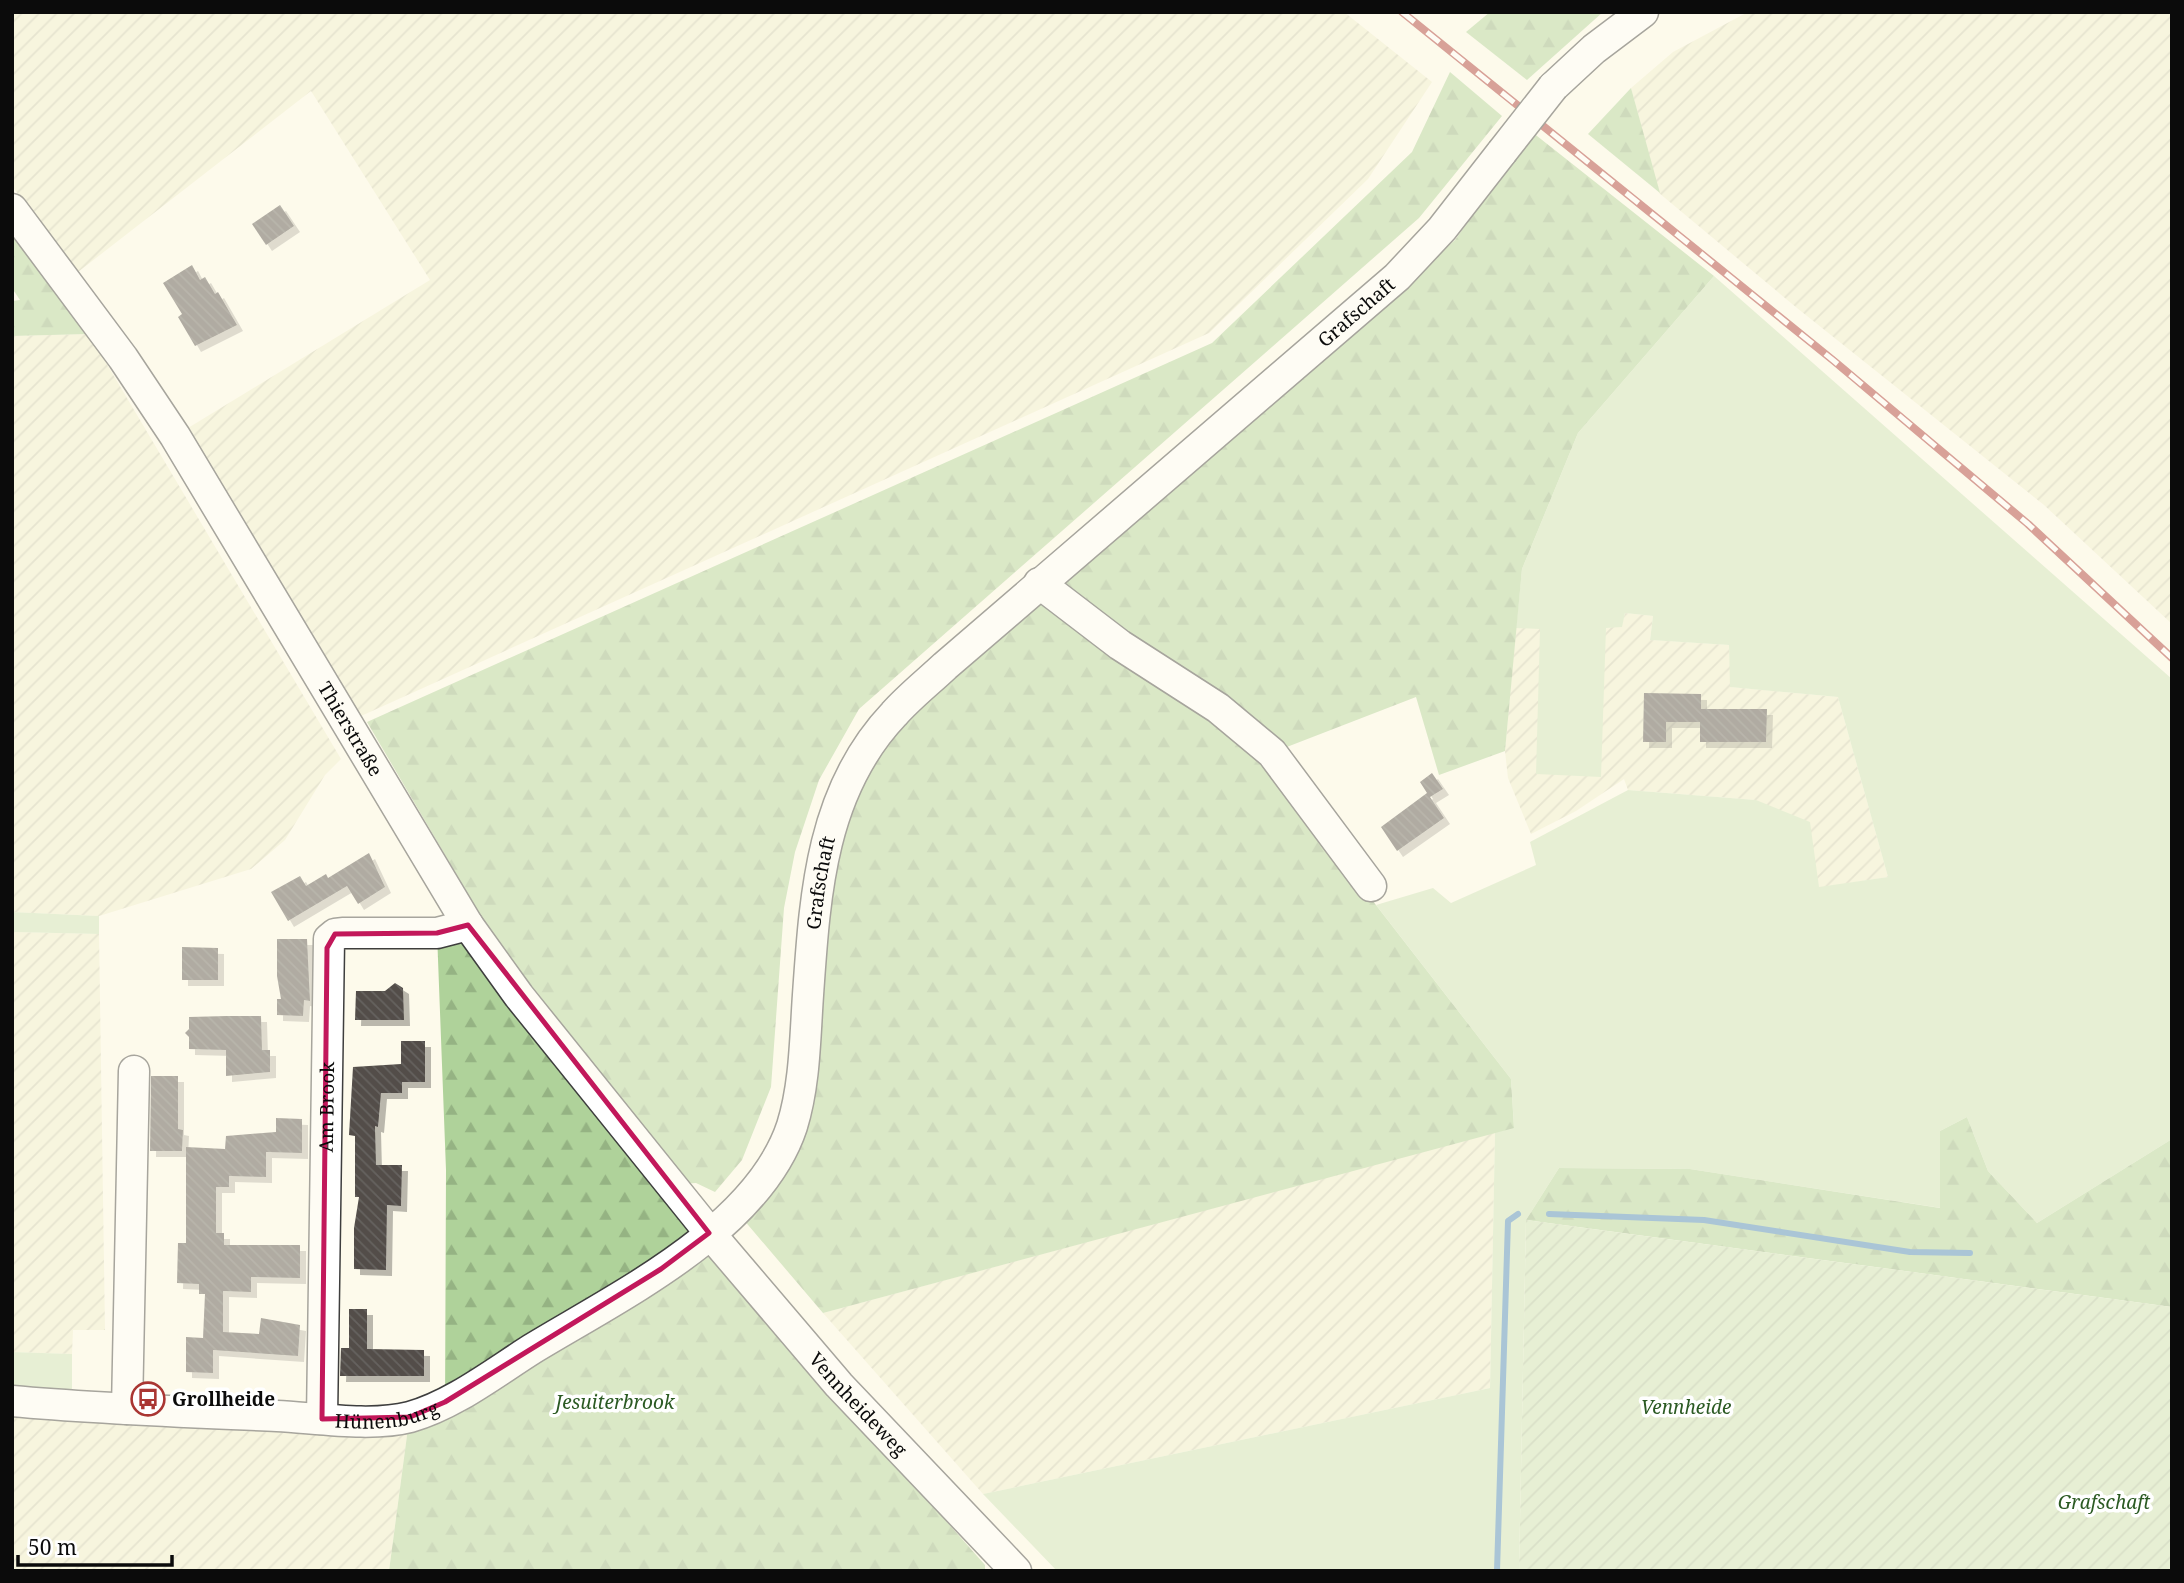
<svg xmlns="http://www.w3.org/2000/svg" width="2184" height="1583" viewBox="0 0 2184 1583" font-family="'Noto Serif',serif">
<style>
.farmland{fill:url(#farmland-furrows)}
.grass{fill:#cce3b9}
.forest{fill:url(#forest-firs)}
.garden{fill:url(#garden-furrows)}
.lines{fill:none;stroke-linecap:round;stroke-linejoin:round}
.stream{stroke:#4585bd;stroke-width:6}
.building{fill:url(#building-back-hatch);filter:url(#shadow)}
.minor-casing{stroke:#3e3e3e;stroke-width:33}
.minor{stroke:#fff;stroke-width:30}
.rail-casing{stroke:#aa3633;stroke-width:8}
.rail{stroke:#fff;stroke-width:5;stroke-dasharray:16;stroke-linecap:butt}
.minor-bridge-casing{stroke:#3e3e3e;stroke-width:33;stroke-linecap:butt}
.minor-bridge{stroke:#fff;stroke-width:30}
.marked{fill:none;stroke:#c2185b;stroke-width:5;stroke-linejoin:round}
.labels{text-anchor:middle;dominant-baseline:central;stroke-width:7;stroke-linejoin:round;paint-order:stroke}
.street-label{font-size:19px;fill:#0b0b0b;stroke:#fff}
.poi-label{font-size:19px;font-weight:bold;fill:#0b0b0b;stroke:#fff;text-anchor:start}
.park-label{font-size:19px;font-style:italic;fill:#2b5a23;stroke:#fff}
</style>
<defs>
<pattern id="farmland-furrows" width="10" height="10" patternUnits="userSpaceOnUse" patternTransform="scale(1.75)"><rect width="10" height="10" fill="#f0efce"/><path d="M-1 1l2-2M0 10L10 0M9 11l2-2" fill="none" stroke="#ccccb0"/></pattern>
<pattern id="forest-firs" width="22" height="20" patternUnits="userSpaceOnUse" patternTransform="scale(1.75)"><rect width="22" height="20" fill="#afd29a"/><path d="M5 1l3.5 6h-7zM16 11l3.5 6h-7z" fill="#95b383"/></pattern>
<pattern id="garden-furrows" width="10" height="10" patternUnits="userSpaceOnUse" patternTransform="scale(1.75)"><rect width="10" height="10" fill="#cce3b9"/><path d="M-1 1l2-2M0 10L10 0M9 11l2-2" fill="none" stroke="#aec19e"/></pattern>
<pattern id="building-back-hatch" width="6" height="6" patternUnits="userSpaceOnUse" patternTransform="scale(1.75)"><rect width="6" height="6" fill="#524d49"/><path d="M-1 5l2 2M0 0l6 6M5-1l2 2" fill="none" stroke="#66625f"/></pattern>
<filter id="shadow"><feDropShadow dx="6" dy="6" stdDeviation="0" flood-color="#0004"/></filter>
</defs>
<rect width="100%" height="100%" fill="#fdfaeb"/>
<g class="farmland">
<path d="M12 12H1344L1432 82 1368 179 1209 333 361 716 188 428 430 280 311 91 78 272 12 186Z"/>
<path d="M1748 12H2172V624L2044 505 1797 308 1659 193 1631 88 1673 52Z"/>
<path d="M89 334 341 759 325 775 285 840 251 869 99 916 12 912V336Z"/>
<path d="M1625 613 1653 616 1650 640 1729 645 1731 687 1838 697 1888 877 1819 888 1756 800 1628 790 1624 779 1576 811 1531 834 1508 778 1505 751 1516 628 1621 627Z"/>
<path d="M12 932 99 934 105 1330H73L72 1354 12 1352Z"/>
<path d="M1495 1132 1490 1388 983 1494 823 1313Z"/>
<path d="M12 1414 408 1428 389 1571H12Z"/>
</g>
<g class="grass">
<path d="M1714 276 2172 679V1139L2037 1223 1988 1171 1967 1117 1940 1131 1941 1208 1690 1169 1559 1168 1526 1220 1519 1571H1057L983 1494 1490 1388 1495 1132 1514 1127 1511 1079 1376 905 1433 888 1451 903 1536 865 1530 842 1628 790 1756 800 1810 822 1819 887 1888 877 1838 697 1730 687 1729 645 1650 640 1653 616 1625 613 1622 627 1606 628 1601 777 1536 774 1540 629 1516 628 1522 569 1578 433Z"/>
<path d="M12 912 99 916V934L12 932Z"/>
<path d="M12 1352 72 1354V1394L12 1390Z"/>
</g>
<g class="forest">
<path d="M1490 12H1603L1527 80 1466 32Z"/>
<path d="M1450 72 1502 116 1419 218 859 709 819 780 795 852 784 908 771 1087 742 1160 715 1192 696 1183 679 1184 526 993 367 722 1212 343 1412 152Z"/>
<path d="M1631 88 1660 193 1588 134Z"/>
<path d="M1532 132 1714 276 1578 433 1522 569 1505 751 1439 775 1416 697 1261 757 1511 1079 1514 1128 823 1313 743 1219 785 1171 823 901 854 790 897 724 1455 240Z"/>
<path d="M12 228 89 334 12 336V301L20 300 12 288Z"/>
<path d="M459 928 711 1255 985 1565V1571H389L408 1428 445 1413 446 1170 437 933Z"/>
<path d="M1967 1117 1988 1171 2037 1223 2172 1139V1307L1526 1220 1559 1168 1690 1169 1940 1208V1131Z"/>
</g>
<path class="garden" d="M1526 1220 2172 1307V1571H1519Z"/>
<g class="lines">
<g class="stream">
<path d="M1549 1214 1704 1220 1910 1252 1970 1253"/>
<path d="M1497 1571 1508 1221 1518 1214"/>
</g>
</g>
<g class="building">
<path d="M280 205 294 226 266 245 252 224Z"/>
<path d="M192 265 200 280 205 277 215 294 218 292 237 325 195 346 178 317 182 314 163 283Z"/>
<path d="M1644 693 1701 694V709H1767L1766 742H1700V722H1666V742H1643Z"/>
<path d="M1432 773 1443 789 1430 797 1444 818 1397 851 1381 827 1427 793 1420 782Z"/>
<path d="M369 853 385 887 358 904 347 886 288 921 271 892 300 876 306 886 326 874 328 878Z"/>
<path d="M277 939H307L310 1001 304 1000 303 1016 277 1015V999H281L277 976Z"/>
<path d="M182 947 218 948V980H182Z"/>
<path d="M395 983 403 988 404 1020H355L356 991H385Z"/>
<path d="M227 1016H261L262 1050H270V1072L226 1076V1050L189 1049V1037L185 1033 189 1029V1017Z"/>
<path d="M401 1041H425V1082H402V1093H381L378 1127 375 1126 376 1165H402L401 1206 387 1205 386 1270 354 1269V1228L359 1197H355V1136L349 1135 353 1067 401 1064Z"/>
<path d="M151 1076H178V1129L183 1130 182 1151H150Z"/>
<path d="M276 1118 302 1119V1153L266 1152V1177L229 1176V1187H216V1233H224V1245H300V1278L251 1277V1292L223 1291V1332L259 1334 261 1318 300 1325 298 1356 213 1350V1373L186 1372V1337L203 1338 205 1294H199V1284L177 1283 178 1243H186V1147L225 1149 226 1136 276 1132Z"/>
<path d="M349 1309H367V1349L424 1350V1376H340L341 1348H349Z"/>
</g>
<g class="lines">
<defs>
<g id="minor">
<path d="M1553 87 1594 49 1643 12"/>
<path id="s1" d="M12 209 123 358 175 436 468 925 519 996 718 1243 839 1385 1016 1571"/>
<path d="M1039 583 1120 645 1218 708 1272 753 1371 886"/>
<path id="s2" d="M12 1401C100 1409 189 1412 277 1416 316 1418 372 1427 410 1417 453 1405 494 1373 532 1349 619 1296 758 1229 792 1126 805 1084 805 1038 808 995 815 894 821 791 894 714 909 697 928 682 945 666L1397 277 1442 229 1502 152"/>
<path d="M127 1409 134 1071"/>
<path id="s3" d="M322 1419 329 939 335 934 344 933H437L468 925"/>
</g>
</defs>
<use href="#minor" class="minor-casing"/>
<use href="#minor" class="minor"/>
<defs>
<path id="rail" d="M1402 12 1834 361 2028 524 2172 658"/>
</defs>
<use href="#rail" class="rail-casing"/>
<use href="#rail" class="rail"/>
<defs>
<path id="minor-bridge" d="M1502 152 1553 87"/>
</defs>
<use href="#minor-bridge" class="minor-bridge-casing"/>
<use href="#minor-bridge" class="minor-bridge"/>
</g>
<path d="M0 0H2184V1583H0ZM468 925 709 1233 661 1269 445 1402 410 1417 322 1419 327 948 335 934 437 933Z" fill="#fdfaeb" fill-opacity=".55" fill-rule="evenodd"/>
<path class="marked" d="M468 925 709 1233 661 1269 445 1402 410 1417 322 1419 327 948 335 934 437 933Z"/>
<defs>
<symbol id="bus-ring" viewBox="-11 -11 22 22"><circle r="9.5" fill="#fff" stroke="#aa3633" stroke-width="1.5"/><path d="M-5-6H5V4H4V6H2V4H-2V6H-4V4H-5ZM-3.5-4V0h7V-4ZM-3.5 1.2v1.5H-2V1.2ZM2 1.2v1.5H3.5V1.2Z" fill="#aa3633"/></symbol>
</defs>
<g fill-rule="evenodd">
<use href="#bus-ring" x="129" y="1380" width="38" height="38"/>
</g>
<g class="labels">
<g class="street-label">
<text stroke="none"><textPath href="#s2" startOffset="1934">Grafschaft</textPath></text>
<text stroke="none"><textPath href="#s1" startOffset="621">Thierstraße</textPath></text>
<text stroke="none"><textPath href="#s2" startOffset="1134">Grafschaft</textPath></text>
<text stroke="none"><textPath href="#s3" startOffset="312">Am Brook</textPath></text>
<text stroke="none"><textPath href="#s1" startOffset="1468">Vennheideweg</textPath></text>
<text stroke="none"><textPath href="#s2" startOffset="376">Hünenburg</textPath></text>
</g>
<g class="poi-label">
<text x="172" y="1399">Grollheide</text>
</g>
<g class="park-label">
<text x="615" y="1402">Jesuiterbrook</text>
<text x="1686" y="1407">Vennheide</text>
<text x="2104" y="1502">Grafschaft</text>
</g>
</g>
<rect width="2184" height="1583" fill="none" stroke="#0b0b0b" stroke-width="28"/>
<path d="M18 1555v10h154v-10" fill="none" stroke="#0b0b0b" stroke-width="3.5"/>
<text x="28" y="1555" font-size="21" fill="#0b0b0b" stroke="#ffffff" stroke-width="5" paint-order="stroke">50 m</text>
</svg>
